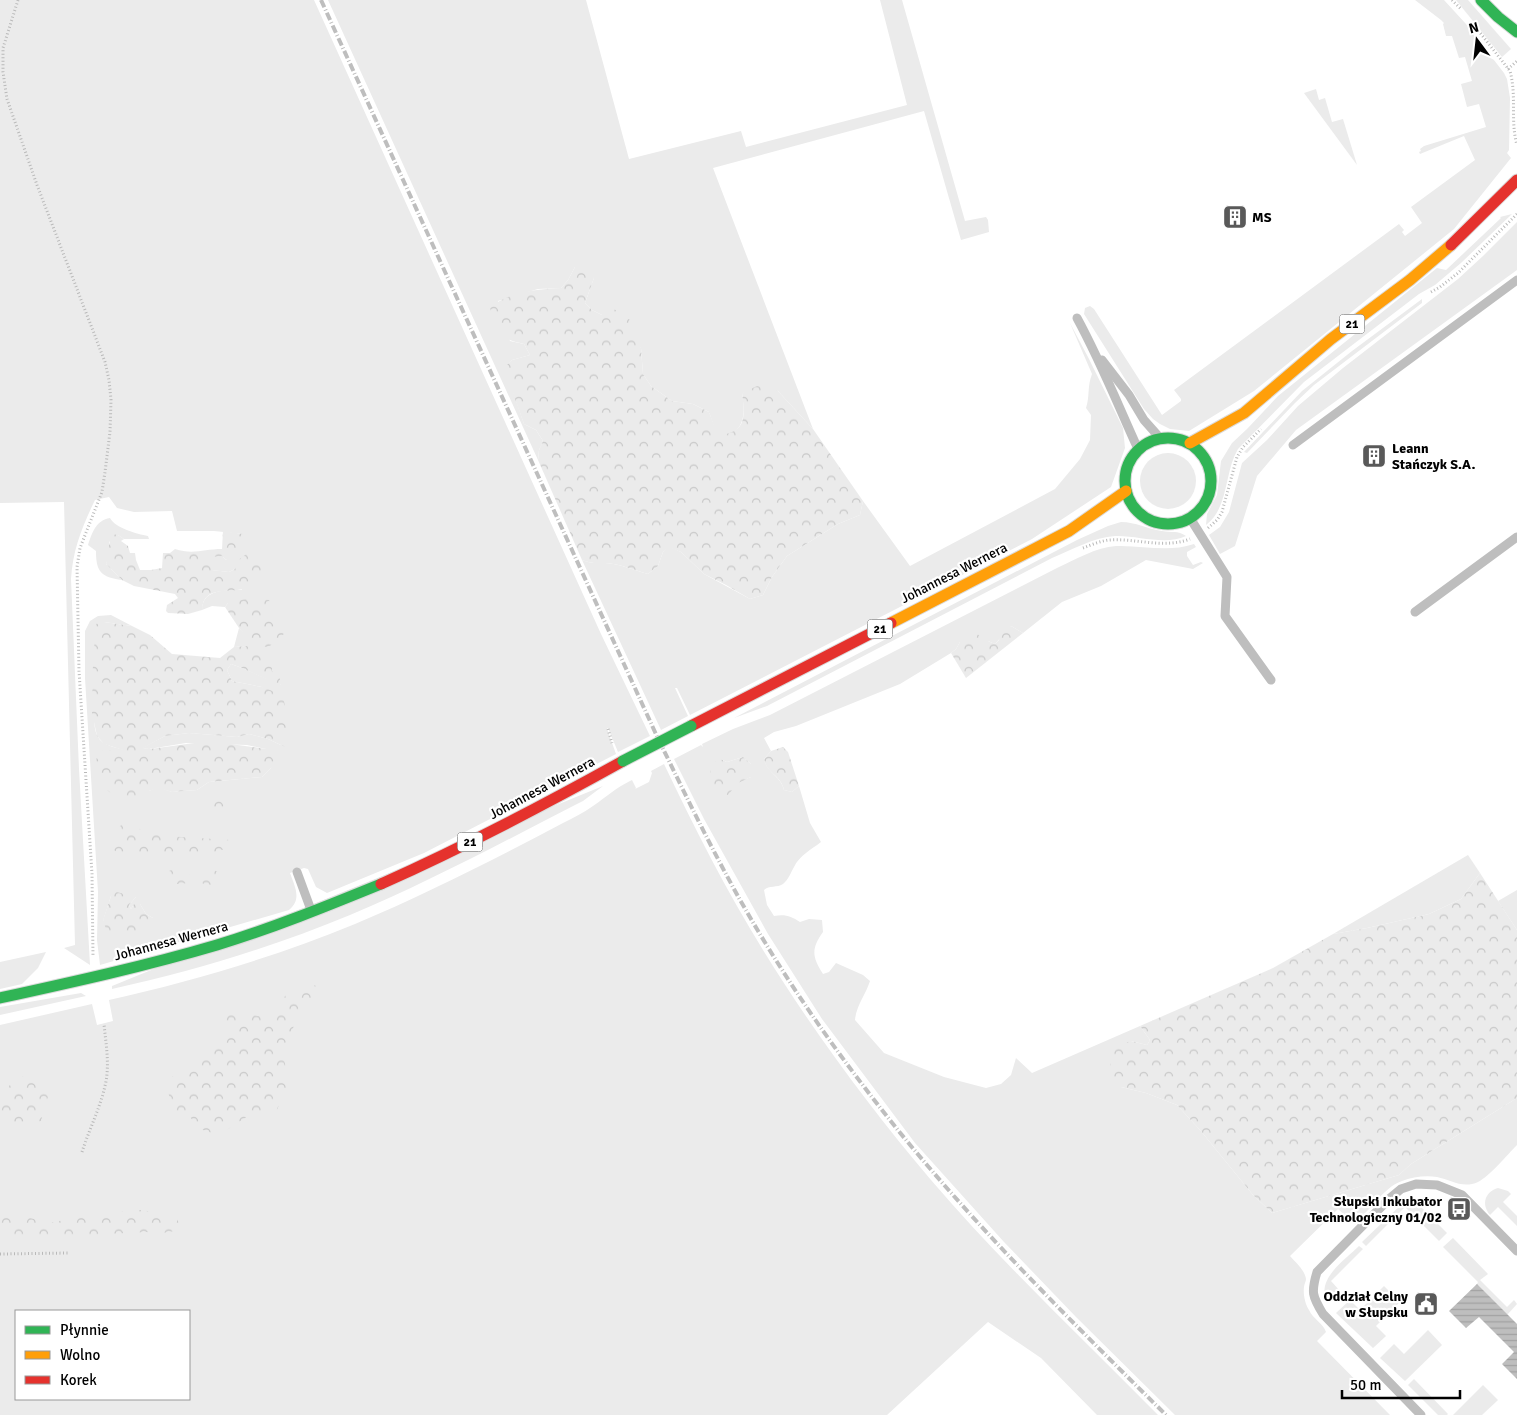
<svg xmlns="http://www.w3.org/2000/svg" width="1517" height="1415" viewBox="0 0 1517 1415" font-family="Signika,sans-serif">
<style>
.grass{fill:#ebebeb;fill-rule:evenodd}
.forest{fill:url(#forest-crowns)}
.water{fill:url(#water-rules)}
.lines{fill:none;stroke-linecap:round;stroke-linejoin:round}
.fast-casing{stroke:#dbdbdb;stroke-width:13}
.slow-casing{stroke:#dbdbdb;stroke-width:13}
.jam-casing{stroke:#dbdbdb;stroke-width:13}
.path{stroke:#b9b9b9;stroke-width:3;stroke-dasharray:1 2.5;stroke-linecap:butt}
.lane{stroke:#bebebe;stroke-width:9}
.fast{stroke:#30b455;stroke-width:11}
.slow{stroke:#ff9f0a;stroke-width:11}
.jam{stroke:#e5322d;stroke-width:11}
.rail{stroke:#bebebe;stroke-width:4;stroke-dasharray:8 2.5 1 2.5;stroke-linecap:butt}
.fast-bridge-casing{stroke:#dbdbdb;stroke-width:13;stroke-linecap:butt}
.fast-bridge{stroke:#30b455;stroke-width:11}
.labels{text-anchor:middle;dominant-baseline:central;stroke-width:4.5;stroke-linejoin:round;paint-order:stroke}
.shield{fill:#fff;stroke:#4c4c4c;stroke-width:1}
.shield-label{font-size:12px;font-weight:bold;fill:#000}
.poi-label{font-size:14px;font-weight:bold;fill:#000;stroke:#fff;text-anchor:start}
.street-label{font-size:14px;fill:#000;stroke:#fff}
</style>
<defs>
<pattern id="forest-crowns" width="20" height="18" patternUnits="userSpaceOnUse" patternTransform="scale(1.25)"><rect width="20" height="18" fill="#ebebeb"/><path d="M2 6a3 3 0 1 1 6 0M12 15a3 3 0 1 1 6 0" fill="none" stroke="#c8c8c8"/></pattern>
<pattern id="water-rules" width="6" height="5" patternUnits="userSpaceOnUse" patternTransform="scale(1.25)"><rect width="6" height="5" fill="#bebebe"/><path d="M0 2.5h6" fill="none" stroke="#a2a2a2"/></pattern>
</defs>
<rect width="100%" height="100%" fill="#fff"/>
<g class="grass">
<path d="M0 0H314L601 634 650 736 618 752 608 728 607 729 616 754 424 853 327 893 316 887 308 869 304 868 290 873C295 887 302 899 289 910L100 965 97 940 98 892 85 678V631L90 621 98 616 111 615 132 626 104 622C101 645 87 720 98 737 103 746 115 747 125 750L149 791 158 787 172 792 197 790 209 782 262 777 271 768 274 756 266 749 247 745 186 743 149 749 142 748 165 736 189 733 237 737 249 734 268 739 285 747 262 687 232 681 227 670 231 664 242 668 281 685 272 671 247 646 234 647 239 628 245 633 228 603 225 607 212 606 202 610C202 589 226 590 242 590L235 569 229 572 211 570 210 556H222L226 560 243 534 214 531H177L172 511 134 512 117 508 109 497 95 500C82 527 73 549 71 579L79 769 90 965 64 948 75 945 64 502 0 503ZM125 894 136 897 129 905 131 909 134 904H140L146 914 153 918 103 921 111 896Z"/>
<path d="M328 0H586L629 159 741 131 746 147 907 105 880 0H902L965 221 986 217 988 220 989 232 961 240 924 111 713 168 813 429 777 390 742 393C744 407 747 427 730 434 727 435 721 435 717 435L709 412 693 404 672 401 651 386 643 374 641 348 602 315 592 310 585 303 594 278 575 267 568 280 561 288 538 289 498 301 510 341 524 344 530 355 512 360 505 368 524 424 536 430 543 441 539 450 538 460Z"/>
<path d="M1415 0H1444L1466 24 1504 73 1507 79 1510 98 1509 150 1507 153 1511 158 1454 229 1254 391 1189 431 1170 429 1160 424 1153 419 1144 409 1084 314 1085 308 1090 306 1094 309 1162 415 1181 401V399L1174 390 1399 224 1404 230 1402 232 1405 236 1422 223 1411 207 1475 160 1464 136 1420 154 1419 152 1421 151 1420 149 1424 146 1486 127 1479 104 1467 107 1461 84 1472 81 1465 57 1459 58 1452 36H1446L1443 24 1444 23 1441 20Z"/>
<path d="M1456 0H1468L1511 49 1502 57Z"/>
<path d="M1316 89 1319 100 1325 98 1332 122 1343 119 1357 165 1304 93Z"/>
<path d="M1512 214 1461 263 1435 285 1419 294 1304 382 1238 449C1224 472 1229 508 1206 525L1207 514 1217 495 1221 461 1232 443 1247 429 1278 396 1437 268 1446 270 1501 218 1500 217Z"/>
<path d="M1517 222V270L1296 430 1257 476 1235 546 1220 554 1209 535 1220 527 1229 512 1242 463 1267 440 1298 406 1343 368 1458 279 1483 256Z"/>
<path d="M1422 299V303L1314 385 1295 403 1247 453 1244 452 1302 391 1352 351Z"/>
<path d="M1070 323 1089 359 1123 428 1125 448 1111 487 1032 539 690 715 677 688H675L688 716 661 730 582 560C594 564 594 563 605 563 620 564 634 570 648 574L658 566 663 552 668 546 681 552 704 574 750 599 763 595 772 577 787 556 838 524 860 515 863 501 910 566 1055 489 1080 459 1090 440 1091 415 1086 408C1090 396 1087 387 1092 374Z"/>
<circle cx="1168" cy="481" r="28"/>
<path d="M110 518C115 528 137 534 148 536L149 539H124L118 535 109 542 110 553 106 564 122 580C101 577 96 572 96 551L88 545C92 533 96 520 110 518Z"/>
<path d="M1121 522C1136 522 1147 529 1162 531 1171 533 1178 530 1186 536 1165 546 1137 535 1115 536 1094 537 1072 550 1052 558L767 706 734 718 1077 540 1108 526Z"/>
<path d="M1194 544 1196 547 1187 552V556L1193 565 1201 562 1203 563 1193 569 1146 560 1101 586 1062 602 1023 633 1011 626 995 644 988 641 960 642 956 649 951 653 900 684 796 726 774 732 764 738 771 751 764 759C766 772 781 776 784 790L792 792 799 786 810 823 821 842C812 849 799 856 794 867 791 872 789 879 783 884 777 888 769 885 764 890L767 905 774 916C785 914 791 916 800 922L809 919 822 920 823 932C811 949 812 957 823 974L829 972 836 963 863 975 870 981C866 994 856 1006 855 1020L884 1053 944 1077 986 1088 1001 1084 1011 1075 1016 1058 1032 1073 1140 1026 1150 1040 1147 1045 1131 1041 1121 1087 1146 1093 1177 1105 1200 1130 1253 1195 1272 1213 1399 1175 1411 1164 1517 1098V1145C1507 1155 1490 1176 1478 1182 1463 1189 1451 1180 1437 1177 1426 1175 1412 1177 1402 1181 1382 1188 1373 1210 1355 1221 1348 1221 1343 1213 1338 1209L1290 1256C1295 1262 1305 1270 1306 1279 1306 1282 1304 1284 1304 1287 1303 1294 1305 1304 1309 1310 1313 1319 1323 1323 1326 1332L1317 1341 1390 1415H1175L1076 1317 1004 1242 915 1143 822 1019 768 934 704 819 674 759 701 745 703 747 702 744 733 729 770 715 1057 568C1075 560 1096 547 1116 546 1143 545 1167 553 1194 544ZM743 757 751 764V777L738 782 720 759 727 762Z"/>
<path d="M664 764C694 827 726 890 763 950 813 1031 870 1108 931 1180 1002 1263 1082 1338 1158 1415H1097L1041 1358 988 1322 887 1415H0V1025L92 1004 97 1025 113 1021 109 1000C193 981 275 957 355 924 426 894 495 859 563 823 573 818 583 813 593 806 606 797 616 788 630 781L632 780 636 788 635 789 649 782 652 773 651 771ZM16 1311H189V1399H16Z"/>
<path d="M603 786 583 801 575 805C501 843 427 883 350 915 273 947 193 971 112 989V986Z"/>
<path d="M1468 855 1480 873 1461 899 1429 914 1367 928 1333 934Z"/>
<path d="M1517 890V930L1498 901Z"/>
<path d="M46 952 38 968 22 984 0 989V962Z"/>
<path d="M81 993 86 996 0 1015V1007Z"/>
<path d="M1498 1188 1508 1191 1511 1194 1503 1202 1517 1216V1226L1498 1207 1490 1215C1481 1204 1485 1192 1498 1188Z"/>
<path d="M1413 1199 1447 1233 1439 1241 1405 1207 1366 1246 1362 1242 1405 1201Z"/>
<path d="M1453 1238 1488 1274 1480 1280 1507 1307 1514 1300 1517 1304 1507 1315 1477 1284 1478 1282 1443 1247Z"/>
<path d="M1359 1246 1363 1249 1331 1281 1340 1291 1328 1303C1314 1280 1345 1260 1359 1246Z"/>
<path d="M1384 1286 1400 1302 1376 1326 1386 1336 1373 1348 1336 1313 1350 1300 1360 1310Z"/>
<path d="M1428 1330 1442 1345 1405 1381 1380 1358 1394 1344 1404 1354Z"/>
<path d="M1414 1379 1448 1414 1447 1415H1438L1408 1385Z"/>
<path d="M1483 1385 1498 1400 1482 1415H1453Z"/>
</g>
<g class="forest">
<path d="M588 265 594 278 585 303 592 310 602 315 614 309 630 320 641 348 643 374 651 386 672 401 693 404 709 412 718 435C747 433 745 416 742 393L757 386 777 390 813 429 863 501 860 515 838 524 787 556 772 577 763 595 750 599 726 585 704 574 681 552 668 547 663 552 658 566 648 574C634 570 620 564 605 563 594 563 594 564 582 560L538 460 539 450 543 441 536 430 524 424 504 368 512 360 530 355 524 344C497 339 499 332 490 308 507 292 538 289 561 288L568 280 575 267Z"/>
<path d="M223 531 243 534 246 543 226 560 222 556 211 557 215 564 212 570 229 572 235 569 238 560 248 553 262 568 264 574C260 579 255 585 249 587 233 595 203 583 202 610L188 614 168 613 166 611 167 605 178 598 175 594 134 586 122 580 106 564C109 553 108 544 112 534L118 535 124 539 121 541 128 546 130 553H135L136 560 140 570H151L162 568 163 553H170L175 549C193 555 204 549 222 549Z"/>
<path d="M250 598 269 600 284 633 280 641 267 647 257 645 239 628 225 607 228 603Z"/>
<path d="M104 622 132 626 150 635 172 654 220 658 234 647 247 646 265 652 272 663V671L279 674 281 686 242 668 231 664 227 670 232 681 262 687 283 695 288 725 285 747 268 739 249 734 237 737 189 733 165 736 143 748 150 749 209 741 267 749 274 755 278 764 271 768 262 777 209 782 197 790 172 792 158 788 149 791 144 796C137 796 128 798 121 797 106 795 94 776 96 762 96 758 99 754 100 751L123 750 104 744 97 736 92 713 93 662 96 624Z"/>
<path d="M1011 626 1023 633 966 678 951 653 956 649 960 642 977 634 988 641 995 644 999 640 1001 630Z"/>
<path d="M783 747 788 752 799 786 792 792 784 790C781 775 766 773 764 759L771 751Z"/>
<path d="M743 757 751 764V777L738 783 728 795 716 793 711 780 710 765 720 759 727 762Z"/>
<path d="M221 796 234 803 236 808 232 812 220 811 211 808 209 803Z"/>
<path d="M124 823C133 825 138 829 145 831 154 833 155 830 165 836L231 840 233 844 229 849 221 850 202 856 171 858 142 855 122 856 114 850 110 844C113 835 116 828 124 823Z"/>
<path d="M203 865 218 872 217 877 213 885 203 884 200 876V868Z"/>
<path d="M179 867 191 876 189 883 177 884 171 880 169 871Z"/>
<path d="M1480 873 1517 930V1098L1411 1164 1399 1175 1272 1213 1253 1195 1200 1130 1177 1105 1146 1093 1121 1087 1110 1080V1066L1115 1047 1131 1041 1147 1045 1150 1040 1140 1026 1273 968 1333 934 1367 928 1429 914 1461 899Z"/>
<path d="M132 891 137 893 136 897 129 905 131 909 134 904H140L146 914 153 918 156 924 142 931 112 936 106 929 103 920 111 896 116 892 125 894Z"/>
<path d="M310 983 322 989 316 1003 298 1018 282 1050 290 1087 282 1099 274 1116H248L219 1135C206 1131 196 1130 190 1116H173L166 1080 198 1063 212 1054 216 1043 225 1041 230 1029 222 1025 226 1011 245 1013 258 1016 277 1012 286 994Z"/>
<path d="M25 1075 42 1080 49 1093 41 1121 28 1126H0V1092Z"/>
<path d="M140 1210 175 1215 180 1225 175 1231 162 1233 146 1232 34 1238 0 1233V1215L26 1217 50 1223 87 1215Z"/>
</g>
<path class="water" d="M1477 1284 1517 1324V1379L1502 1364 1514 1352 1479 1317 1466 1328 1449 1311Z"/>
<g class="lines">
<defs>
<g id="fast">
<path d="M1481 0 1498 17 1517 32"/>
<circle cx="1168" cy="481" r="43"/>
<path d="M0 998C73 982 146 966 217 945 273 928 327 906 381 884"/>
</g>
<g id="slow">
<path d="M1190 443 1244 413 1331 339 1410 280 1451 245"/>
<path d="M891 623 1069 531 1126 491"/>
</g>
<g id="jam">
<path d="M1451 245 1517 180"/>
<path d="M691 726 891 623"/>
<path d="M381 884C464 847 544 805 623 761"/>
</g>
</defs>
<use href="#fast" class="fast-casing"/>
<use href="#slow" class="slow-casing"/>
<use href="#jam" class="jam-casing"/>
<g class="path">
<path d="M18 0 3 48V72L7 99 37 185 105 362 109 380 111 400 110 432 105 472 102 492 80 548 77 567 79 671 92 874 93 956"/>
<path d="M1452 0 1461 9"/>
<path d="M1474 25 1510 71C1517 97 1510 120 1517 145"/>
<path d="M1508 69 1517 61"/>
<path d="M1431 292 1440 287 1458 273 1517 214"/>
<path d="M1208 528 1217 520 1222 512 1237 457 1243 447 1261 429"/>
<path d="M1083 548C1091 545 1100 541 1109 540 1135 538 1164 549 1190 539"/>
<path d="M608 729 612 743"/>
<path d="M82 1152C89 1130 100 1108 105 1086 110 1066 106 1045 104 1024"/>
<path d="M0 1254 68 1253"/>
</g>
<g class="lane">
<path d="M1077 318C1100 360 1118 405 1138 449"/>
<path d="M1102 360 1129 395 1144 420 1160 438"/>
<path d="M1293 445 1517 280"/>
<path d="M1190 518 1227 577 1225 616 1271 680"/>
<path d="M1415 612 1517 537"/>
<path d="M297 872 311 910"/>
<path d="M1421 1415 1323 1314C1312 1296 1311 1292 1317 1272L1389 1199 1401 1189 1416 1184 1437 1185 1462 1195 1517 1251"/>
</g>
<use href="#fast" class="fast"/>
<use href="#slow" class="slow"/>
<use href="#jam" class="jam"/>
<path class="rail" d="M321 0 655 732C682 788 709 844 739 898 776 964 819 1028 865 1088 955 1207 1061 1311 1166 1415"/>
<defs>
<path id="fast-bridge" d="M623 761 691 726"/>
</defs>
<use href="#fast-bridge" class="fast-bridge-casing"/>
<use href="#fast-bridge" class="fast-bridge"/>
</g>
<defs>
<symbol id="building-square" viewBox="-11 -11 22 22"><rect x="-9" y="-9" width="18" height="18" rx="4" fill="#595959" stroke="#fff"/><path d="M-4-6H4V6H1V3H-1V6H-4ZM-2.5-4.3h1.7v1.8h-1.7ZM.8-4.3h1.7v1.8H.8ZM-2.5-1h1.7V.8h-1.7ZM.8-1h1.7V.8H.8Z" fill="#fff"/></symbol>
<symbol id="bus-square" viewBox="-11 -11 22 22"><rect x="-9" y="-9" width="18" height="18" rx="4" fill="#595959" stroke="#fff"/><path d="M-5-6H5V4H4V6H2V4H-2V6H-4V4H-5ZM-3.5-4V0h7V-4ZM-3.5 1.2v1.5H-2V1.2ZM2 1.2v1.5H3.5V1.2Z" fill="#fff"/></symbol>
<symbol id="civic-square" viewBox="-11 -11 22 22"><rect x="-9" y="-9" width="18" height="18" rx="4" fill="#595959" stroke="#fff"/><path d="M-.6-6.5H3V-4.5H.6V-3L4-1V1h2V6H-6V1h2V-1L-.6-3ZM-1.2 2.5V6h2.4V2.5Z" fill="#fff"/></symbol>
</defs>
<g fill-rule="evenodd">
<use href="#building-square" x="1221" y="203" width="28" height="28"/>
<use href="#building-square" x="1360" y="442" width="28" height="28"/>
<use href="#bus-square" x="1445" y="1195" width="28" height="28"/>
<use href="#civic-square" x="1412" y="1290" width="28" height="28"/>
</g>
<g class="labels">
<g class="shield">
<rect x="1339.5" y="314.5" width="25" height="19" rx="4"/>
<rect x="867.5" y="619.5" width="25" height="19" rx="4"/>
<rect x="457.5" y="832.5" width="25" height="19" rx="4"/>
</g>
<g class="shield-label">
<text x="1352" y="324">21</text>
<text x="880" y="629">21</text>
<text x="470" y="842">21</text>
</g>
<g class="poi-label">
<text x="1252" y="217">MS</text>
<text x="1392" y="448">Leann<tspan x="1392" dy="16">Stańczyk S.A.</tspan></text>
<text x="1442" y="1201" text-anchor="end">Słupski Inkubator<tspan x="1442" dy="16">Technologiczny 01/02</tspan></text>
<text x="1408" y="1296" text-anchor="end">Oddział Celny<tspan x="1408" dy="16">w Słupsku</tspan></text>
</g>
<g class="street-label">
<text transform="translate(954 573) rotate(-27)">Johannesa Wernera</text>
<text transform="translate(542 788) rotate(-28)">Johannesa Wernera</text>
<text transform="translate(171 941) rotate(-15)">Johannesa Wernera</text>
</g>
</g>
<rect x="15" y="1310" width="175" height="90" fill="#ffffff" stroke="#999999"/>
<rect x="25" y="1326" width="25" height="8" fill="#30b455" stroke="#999999"/>
<text x="60" y="1335" font-size="15" fill="#000000">Płynnie</text>
<rect x="25" y="1351" width="25" height="8" fill="#ff9f0a" stroke="#999999"/>
<text x="60" y="1360" font-size="15" fill="#000000">Wolno</text>
<rect x="25" y="1376" width="25" height="8" fill="#e5322d" stroke="#999999"/>
<text x="60" y="1385" font-size="15" fill="#000000">Korek</text>
<g transform="translate(1477 40) rotate(345)" stroke="#ffffff" stroke-width="4" paint-order="stroke">
<path d="M0-4L9 19L0 12L-9 19Z" fill="#000000"/>
<text y="-8" font-size="14" font-weight="bold" text-anchor="middle" fill="#000000">N</text>
</g>
<path d="M1342 1390v8h118v-8" fill="none" stroke="#000000" stroke-width="2.5"/>
<text x="1350" y="1390" font-size="15" fill="#000000" stroke="#ffffff" stroke-width="4" paint-order="stroke">50 m</text>
</svg>
